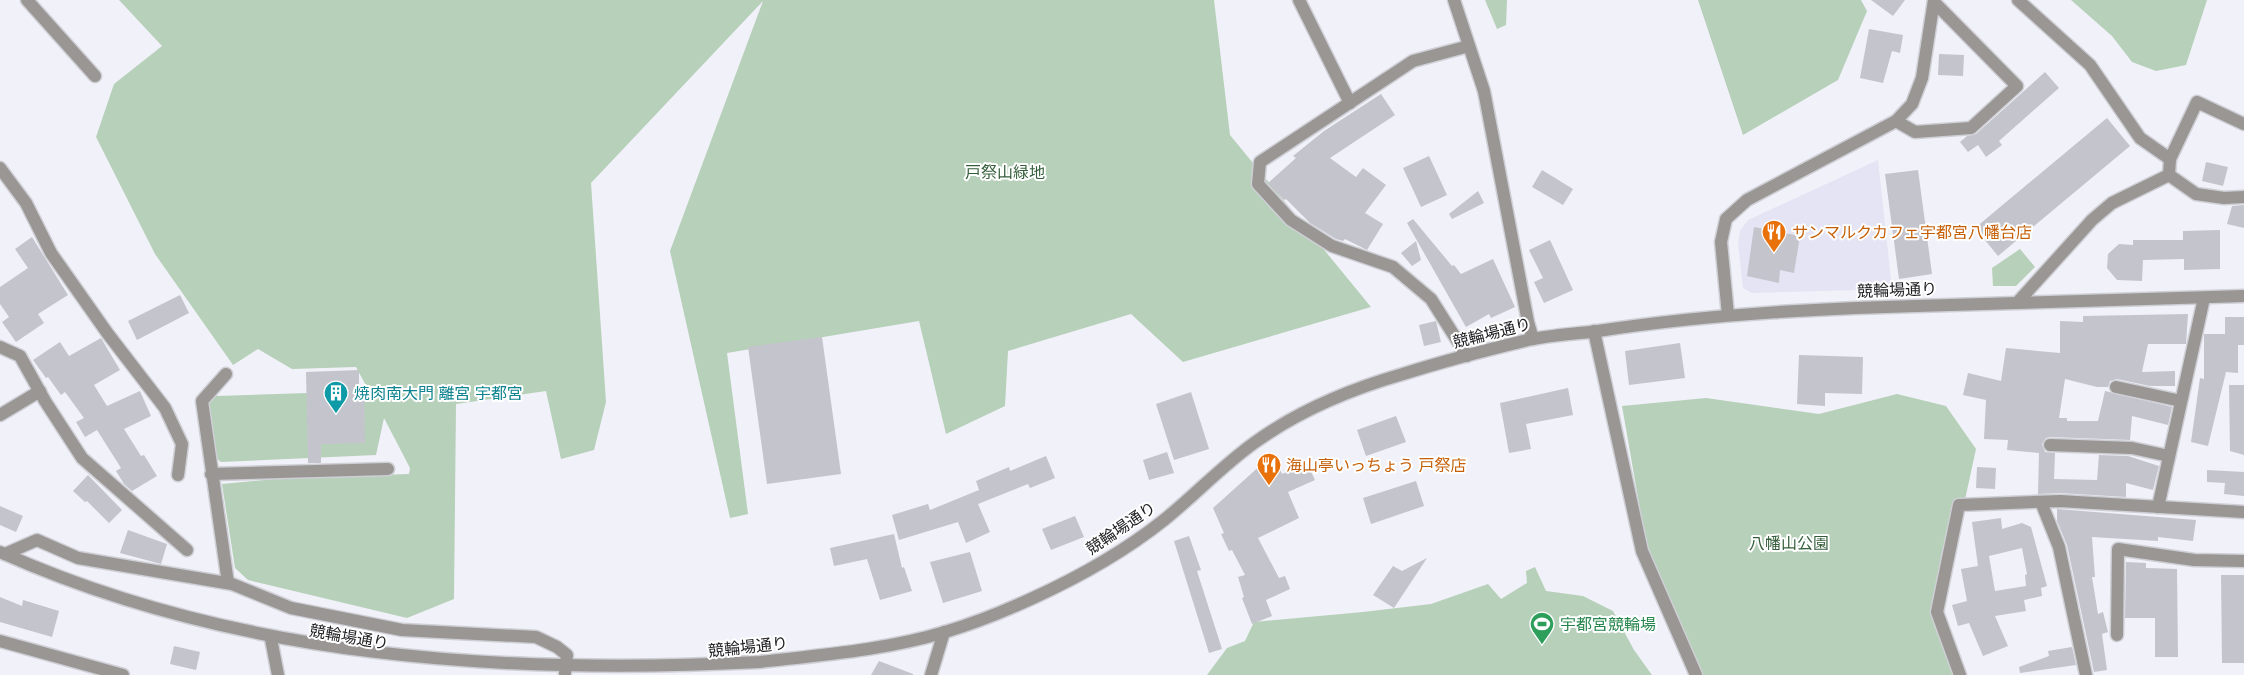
<svg xmlns="http://www.w3.org/2000/svg" width="2244" height="675" viewBox="0 0 2244 675" font-family="Arial,'Noto Sans JP',sans-serif">
<style>
.built{fill:#e4e4f4}
.green{fill:#b7d0b9}
.building{fill:#c3c4cc;fill-rule:evenodd}
.lines{fill:none;stroke-linecap:round;stroke-linejoin:round}
.minor-casing{stroke:#cfcfd6;stroke-width:15}
.minor{stroke:#999694;stroke-width:12}
.labels{text-anchor:middle;dominant-baseline:central;stroke-width:4;stroke-linejoin:round;paint-order:stroke}
.park-label{font-size:16px;fill:#345e3a;stroke:#fff}
.food-label{font-size:16px;fill:#c56008;stroke:#fff;text-anchor:start}
.street-label{font-size:16px;fill:#1c1c1f;stroke:#fff}
.culture-label{font-size:16px;fill:#0d838f;stroke:#fff;text-anchor:start}
.leisure-label{font-size:16px;fill:#27864d;stroke:#fff;text-anchor:start}
</style>
<rect width="100%" height="100%" fill="#f1f1f9"/>
<path class="built" d="M1878 160 1892 289 1752 293 1743 288 1738 244 1740 231 1748 220Z"/>
<g class="green">
<path d="M119 0H1214L1230 135 1371 307 1183 362 1131 314 1008 351 1005 406 946 434 919 321 727 353 748 514 730 518 670 251 763 1 591 183 606 402 594 450 561 459 546 391 456 404 454 599 407 618 248 580 235 568 222 484 285 478 409 474 410 468 384 418 376 455 221 462 215 457 208 401 216 396 369 391 356 367 292 369 258 349 233 365 155 254 96 137 114 84 162 46Z"/>
<path d="M1485 0H1507L1506 25 1497 29Z"/>
<path d="M1698 0H1861L1867 11 1838 80 1743 135Z"/>
<path d="M2071 0H2207L2186 65 2156 71 2132 62 2112 36Z"/>
<path d="M2020 249 2035 267 2016 286H1993L1992 268Z"/>
<path d="M1897 394 1946 406 1976 449 1948 578 1934 625 1955 675H1703L1648 555 1622 406 1706 398 1819 414Z"/>
<path d="M1535 567 1546 591 1583 596 1613 611 1634 650 1652 675H1207L1227 648 1245 641 1254 622 1363 612 1431 604 1488 584 1501 599 1527 583 1526 571Z"/>
</g>
<g class="building">
<path d="M1871 0H1905L1893 16Z"/>
<path d="M1869 29 1903 35 1900 53 1892 51 1883 83 1860 78Z"/>
<path d="M1939 54 1964 55 1963 76 1938 75Z"/>
<path d="M2045 72 2059 88 1999 141 2002 145 1986 157 1978 145 1968 152 1960 142 1967 136 1976 134Z"/>
<path d="M1381 94 1395 115 1330 158 1356 177 1363 168 1386 185 1365 213 1383 224 1367 250 1345 239 1343 241 1336 239 1310 223 1286 199 1284 200 1268 183 1296 158 1293 156 1324 131Z"/>
<path d="M2107 118 2130 146 1998 256 1975 228Z"/>
<path d="M1429 156 1447 195 1421 207 1403 168Z"/>
<path d="M2206 162 2228 167 2223 186 2202 181Z"/>
<path d="M1542 170 1573 189 1563 205 1532 187Z"/>
<path d="M1918 170 1932 274 1899 279 1885 174Z"/>
<path d="M1478 191 1484 203 1452 219 1449 214Z"/>
<path d="M2244 205V228L2227 224 2232 206Z"/>
<path d="M1413 219 1452 266 1454 265 1461 274 1493 259 1515 307 1491 318 1489 314 1466 327 1407 223Z"/>
<path d="M1754 227 1800 236 1794 273 1780 270 1779 283 1747 276Z"/>
<path d="M2220 230V269L2184 270V259L2143 260 2142 281 2117 280 2107 268 2108 254 2119 244 2133 245V240H2183V231Z"/>
<path d="M32 237 68 295 38 314 44 323 16 342 2 322 9 317 0 304V287L28 268 15 249Z"/>
<path d="M1550 240 1573 290 1544 303 1534 282 1543 278 1529 250Z"/>
<path d="M1416 241 1421 260 1412 266 1401 253Z"/>
<path d="M180 295 189 313 137 340 128 321Z"/>
<path d="M2188 314 2186 344H2148L2142 372 2175 371V386H2150L2117 379 2110 381 2108 387H2097L2065 379 2059 418H2067V421H2098L2105 391 2172 407 2168 425 2132 416 2130 440 2050 437 2046 438 2042 444 2045 452 2055 453 2054 479 2097 480 2099 455 2128 456 2159 466 2153 490 2126 483V497L2060 493 2038 494 2039 453 2007 450 2008 440 1984 439 1986 400 1963 395 1968 373 2001 381 2006 348 2060 353V321L2083 322V316Z"/>
<path d="M2225 317H2244V345H2238V373L2226 372 2208 446 2191 442 2200 378 2204 379V334H2225Z"/>
<path d="M1436 321 1441 342 1424 346 1419 325Z"/>
<path d="M822 337 841 474 767 484 748 347Z"/>
<path d="M101 338 120 370 94 385 107 406 140 391 151 416 124 429 141 456 144 455 157 476 132 491 124 484 116 471 121 468 97 430 85 437 76 422 84 418 65 392 61 395 48 377 46 378 33 360 60 342 69 356Z"/>
<path d="M1680 343 1685 378 1629 385 1625 351Z"/>
<path d="M1799 355 1863 357 1862 394 1825 393V406L1797 404Z"/>
<path d="M359 370V385H364L365 443 321 444V463H308L306 372Z"/>
<path d="M2229 385H2244V455L2230 451Z"/>
<path d="M1568 388 1573 415 1526 424 1531 449 1509 453 1500 403Z"/>
<path d="M1191 392 1209 449 1174 460 1156 404Z"/>
<path d="M1396 416 1406 442 1366 456 1357 430Z"/>
<path d="M1167 452 1174 473 1149 480 1143 460Z"/>
<path d="M1273 454 1282 474 1307 463 1315 480 1288 492 1299 518 1258 538 1279 578 1285 576 1290 589 1266 600 1272 616 1252 624 1242 598 1244 597 1238 577 1245 575 1232 550 1229 551 1221 534 1224 533 1213 508Z"/>
<path d="M1046 456 1055 478 1030 488 1028 484 978 504 990 532 966 543 958 522 899 540 892 515 928 504 930 510 979 490 976 481 1009 467 1010 471Z"/>
<path d="M1977 467 1996 468 1995 489 1976 488Z"/>
<path d="M2207 470 2244 472V496L2224 494 2225 483 2207 482Z"/>
<path d="M88 475 122 510 109 523 87 501 85 502 73 491Z"/>
<path d="M1416 481 1424 506 1371 524 1363 498Z"/>
<path d="M0 506 23 516 16 532 0 525Z"/>
<path d="M2057 509 2196 520 2193 541 2158 537V541L2092 537 2095 577H2092L2098 614 2103 612 2108 632 2102 634 2107 670 2094 672 2067 545 2057 521Z"/>
<path d="M1075 516 1084 537 1051 550 1042 529Z"/>
<path d="M2001 518 2002 529 2022 523 2031 527 2047 586 2041 588 2042 596 2024 600 2026 611 1995 616 2008 646 1983 656 1969 623 1958 626 1952 605 1967 601 1961 569 1978 566 1972 522ZM2022 548 2027 574 2025 575 2026 586 1995 591 1989 556Z"/>
<path d="M128 530 167 544 161 564 120 553Z"/>
<path d="M894 534 902 568 904 567 912 591 880 600 867 559 834 566 830 548Z"/>
<path d="M1189 536 1201 570 1197 571 1222 649 1209 653 1174 541Z"/>
<path d="M970 552 982 591 943 603 930 562Z"/>
<path d="M1427 558 1394 608 1373 595 1393 566 1402 571Z"/>
<path d="M2126 562 2146 563V568L2177 569 2178 657H2155V618H2125Z"/>
<path d="M2221 575H2244V663H2222Z"/>
<path d="M0 597 22 606 23 600 59 611 52 637 0 622Z"/>
<path d="M174 646 200 652 196 670 170 664Z"/>
<path d="M2072 647 2076 665 2020 673 2019 667 2049 656 2048 651Z"/>
<path d="M879 661 913 674V675H871Z"/>
</g>
<g class="lines">
<defs>
<g id="minor">
<path d="M27 0 95 76"/>
<path d="M1299 0 1350 103"/>
<path d="M1454 0 1484 91 1528 322 1533 339"/>
<path d="M2018 0 2090 65 2140 138 2170 159 2169 175"/>
<path d="M1896 121 1915 132 1971 128 2017 86 1934 2"/>
<path d="M2170 159 2197 102 2244 124"/>
<path d="M0 168 26 203 51 253 108 334 165 408 182 444 178 475"/>
<path d="M2017 303 2092 220 2112 203 2169 175 2196 194 2224 198 2244 197"/>
<path d="M1728 315 1721 242 1726 219 1747 200 1896 121 1912 104 1922 78 1934 0"/>
<path d="M1594 331 1642 551 1696 675"/>
<path d="M0 347 20 356 45 401 82 458 187 550"/>
<path d="M1467 356 1431 299 1393 267 1332 246 1291 220 1258 184 1260 162 1413 61 1469 46"/>
<path d="M226 374 202 401 228 583"/>
<path d="M2116 387 2181 401"/>
<path d="M0 415 40 391"/>
<path d="M2050 445 2132 448 2169 456"/>
<path d="M211 474 388 469"/>
<path d="M2041 502 2059 547 2086 675"/>
<path d="M2158 507 2204 298"/>
<path d="M0 552C237 658 503 675 760 662 821 655 886 650 945 632 975 623 1005 611 1033 598 1079 577 1125 551 1164 520 1195 495 1222 466 1254 443 1298 411 1351 389 1403 374 1444 361 1486 350 1528 340 1551 335 1575 334 1598 331 1715 313 1832 308 1950 305 2048 302 2146 299 2244 296"/>
<path d="M5 554 37 540 78 558 232 584 291 608 402 630 536 637 557 647 567 655 565 673"/>
<path d="M2117 635 2118 549 2194 560 2244 561"/>
<path d="M271 639 278 675"/>
<path d="M0 641 123 675"/>
<path d="M931 675 944 632"/>
<path d="M1960 675 1937 612 1959 505 2060 501 2244 512"/>
</g>
</defs>
<use href="#minor" class="minor-casing"/>
<use href="#minor" class="minor"/>
</g>
<defs>
<symbol id="restaurant-pin" viewBox="-11 -11 22 30"><path d="M0 17L-7.5 6A9.5 9.5 0 1 1 7.5 6Z" fill="#e8710a" stroke="#fff"/><path d="M-5-6h1v4h1v-4h1v4h1v-4h1v5L-1.5 .5V6h-2V.5L-5-1ZM5-6V6H3V1.5H1.5Q1.5-4 5-6Z" fill="#fff"/></symbol>
<symbol id="building-pin" viewBox="-11 -11 22 30"><path d="M0 17L-7.5 6A9.5 9.5 0 1 1 7.5 6Z" fill="#0f9aa8" stroke="#fff"/><path d="M-4-6H4V6H1V3H-1V6H-4ZM-2.5-4.3h1.7v1.8h-1.7ZM.8-4.3h1.7v1.8H.8ZM-2.5-1h1.7V.8h-1.7ZM.8-1h1.7V.8H.8Z" fill="#fff"/></symbol>
<symbol id="stadium-pin" viewBox="-11 -11 22 30"><path d="M0 17L-7.5 6A9.5 9.5 0 1 1 7.5 6Z" fill="#2e9e5b" stroke="#fff"/><path d="M0-5a6.5 5 0 1 0 0 10a6.5 5 0 1 0 0-10ZM-3.5-1.8h7v3.6h-7Z" fill="#fff"/></symbol>
</defs>
<g fill-rule="evenodd">
<use href="#restaurant-pin" x="1760" y="218" width="28" height="38"/>
<use href="#building-pin" x="322" y="379" width="28" height="38"/>
<use href="#restaurant-pin" x="1255" y="451" width="28" height="38"/>
<use href="#stadium-pin" x="1528" y="610" width="28" height="38"/>
</g>
<g class="labels">
<g class="park-label">
<text x="1005" y="172">戸祭山緑地</text>
<text x="1789" y="543">八幡山公園</text>
</g>
<g class="food-label">
<text x="1792" y="232">サンマルクカフェ宇都宮八幡台店</text>
<text x="1286" y="465">海山亭いっちょう 戸祭店</text>
</g>
<g class="street-label">
<text transform="translate(1897 290) rotate(-2)">競輪場通り</text>
<text transform="translate(1492 333) rotate(-14)">競輪場通り</text>
<text transform="translate(1121 528) rotate(-34)">競輪場通り</text>
<text transform="translate(349 637) rotate(10)">競輪場通り</text>
<text transform="translate(748 647) rotate(-6)">競輪場通り</text>
</g>
<g class="culture-label">
<text x="354" y="393">焼肉南大門 離宮 宇都宮</text>
</g>
<g class="leisure-label">
<text x="1560" y="624">宇都宮競輪場</text>
</g>
</g>
</svg>
